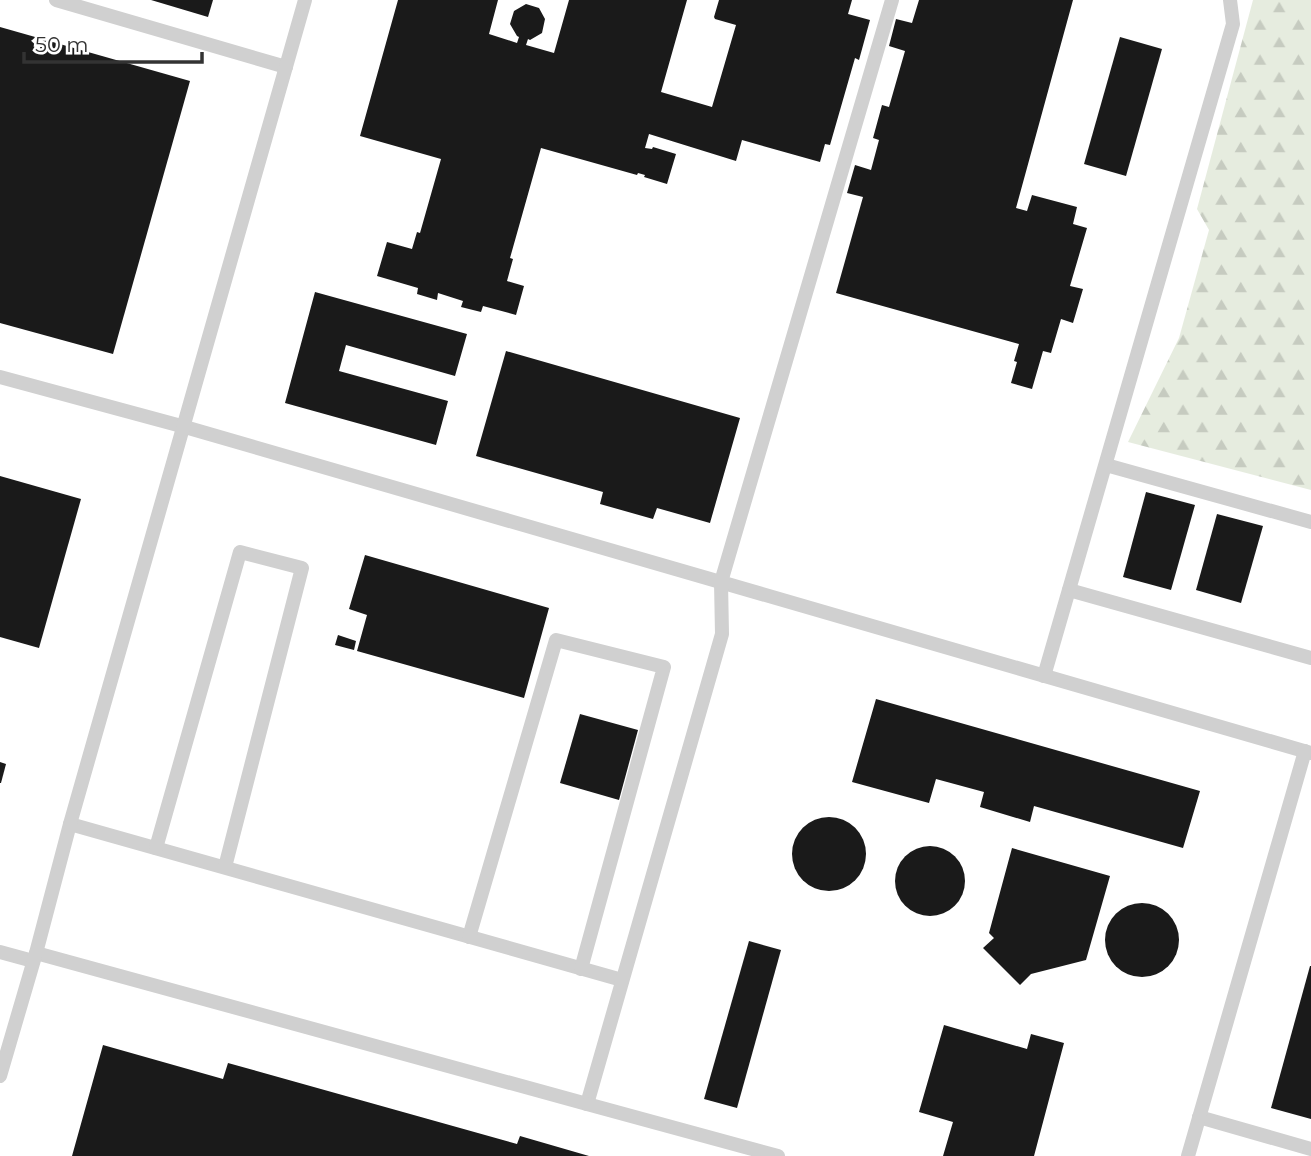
<svg xmlns="http://www.w3.org/2000/svg" width="1311" height="1156" viewBox="0 0 1311 1156" font-family="Montserrat,sans-serif">
<style>
.forest{fill:url(#forest-firs)}
.building{fill:#1a1a1a}
.lines{fill:none;stroke-linecap:round;stroke-linejoin:round}
.lane{stroke:#d0d0d0;stroke-width:14}
</style>
<defs>
<pattern id="forest-firs" width="22" height="20" patternUnits="userSpaceOnUse" patternTransform="scale(1.75)"><rect width="22" height="20" fill="#e6ecdf"/><path d="M5 1l3.5 6h-7zM16 11l3.5 6h-7z" fill="#c6cbc0"/></pattern>
</defs>
<rect width="100%" height="100%" fill="#fff"/>
<path class="forest" d="M1253 0H1311V490L1128 442 1179 338 1209 230 1197 209Z"/>
<g class="building">
<path d="M151 0H213L208 17Z"/>
<path d="M398 0H498L489 34 517 43 519 37 517 36 510 24 514 11 526 4 539 8 545 19 542 33 530 40 528 39 526 45 554 53 569 0H687L661 92 712 107 736 25 715 19 714 17 719 0H852L848 14 870 20 859 60 855 58 830 145 825 144 820 162 742 140 736 161 649 134 645 148 652 149 653 147 676 154 667 184 644 177 645 175 638 173 637 175 541 148 510 258 513 259 507 281 524 286 516 315 483 306 481 312 461 307 463 301 438 293 437 300 417 294 418 288 377 276 387 242 412 249 417 232 420 233 441 159 360 136Z"/>
<path d="M919 0H1073L1016 208 1027 211 1032 195 1077 207 1073 224 1087 228 1070 286 1083 289 1073 323 1061 319 1051 353 1043 351 1032 389 1011 383 1017 362 1014 361 1019 344 836 293 863 197 847 193 855 165 871 170 879 140 873 138 882 105 889 107 905 51 889 46 896 19 912 23Z"/>
<path d="M0 27 190 81 113 354 0 323Z"/>
<path d="M1120 37 1162 49 1126 176 1084 164Z"/>
<path d="M315 292 467 334 455 376 346 345 339 371 448 401 436 445 285 403Z"/>
<path d="M506 351 740 418 710 523 657 508 653 519 600 504 603 492 476 456Z"/>
<path d="M0 476 81 499 39 648 0 637Z"/>
<path d="M1146 492 1195 505 1171 590 1123 577Z"/>
<path d="M1217 514 1263 526 1241 603 1196 590Z"/>
<path d="M365 555 549 608 524 698 357 651 367 615 349 609Z"/>
<path d="M338 635 356 641 354 650 335 645Z"/>
<path d="M876 699 1200 791 1183 848 1034 806 1030 822 980 807 984 792 936 779 929 803 852 782Z"/>
<path d="M580 714 638 730 619 800 560 783Z"/>
<path d="M0 762 6 764 1 783H0Z"/>
<circle cx="829" cy="854" r="37"/>
<circle cx="930" cy="881" r="35"/>
<path d="M1012 848 1110 876 1086 960 1031 974 1020 985 983 948 994 938 989 933Z"/>
<circle cx="1142" cy="940" r="37"/>
<path d="M749 941 781 950 737 1108 704 1099Z"/>
<path d="M1310 966H1311V1119L1271 1108Z"/>
<path d="M944 1025 1027 1049 1031 1034 1064 1043 1034 1156H943L953 1122 919 1112Z"/>
<path d="M103 1045 223 1079 228 1063 517 1144 520 1136 589 1156H72Z"/>
</g>
<g class="lines">
<g class="lane">
<path d="M56 0 286 67"/>
<path d="M0 377 185 427 1311 753"/>
<path d="M1106 465 1311 522"/>
<path d="M1069 590 1311 658"/>
<path d="M1044 676 1233 24 1230 0"/>
<path d="M70 824 622 980"/>
<path d="M156 848 240 552 302 568 225 867"/>
<path d="M469 937 556 640 664 667 581 969"/>
<path d="M0 952 33 961"/>
<path d="M36 953 587 1104 722 634 721 582 892 0"/>
<path d="M0 1076 36 953 70 824 305 0"/>
<path d="M587 1104 778 1156"/>
<path d="M1199 1117 1311 1149"/>
<path d="M1188 1156 1305 751"/>
</g>
</g>
<path d="M24 52v10h178v-10" fill="none" stroke="#333333" stroke-width="3.5"/>
<text x="35" y="52" font-size="21" fill="#333333" stroke="#ffffff" stroke-width="5" paint-order="stroke">50 m</text>
</svg>
